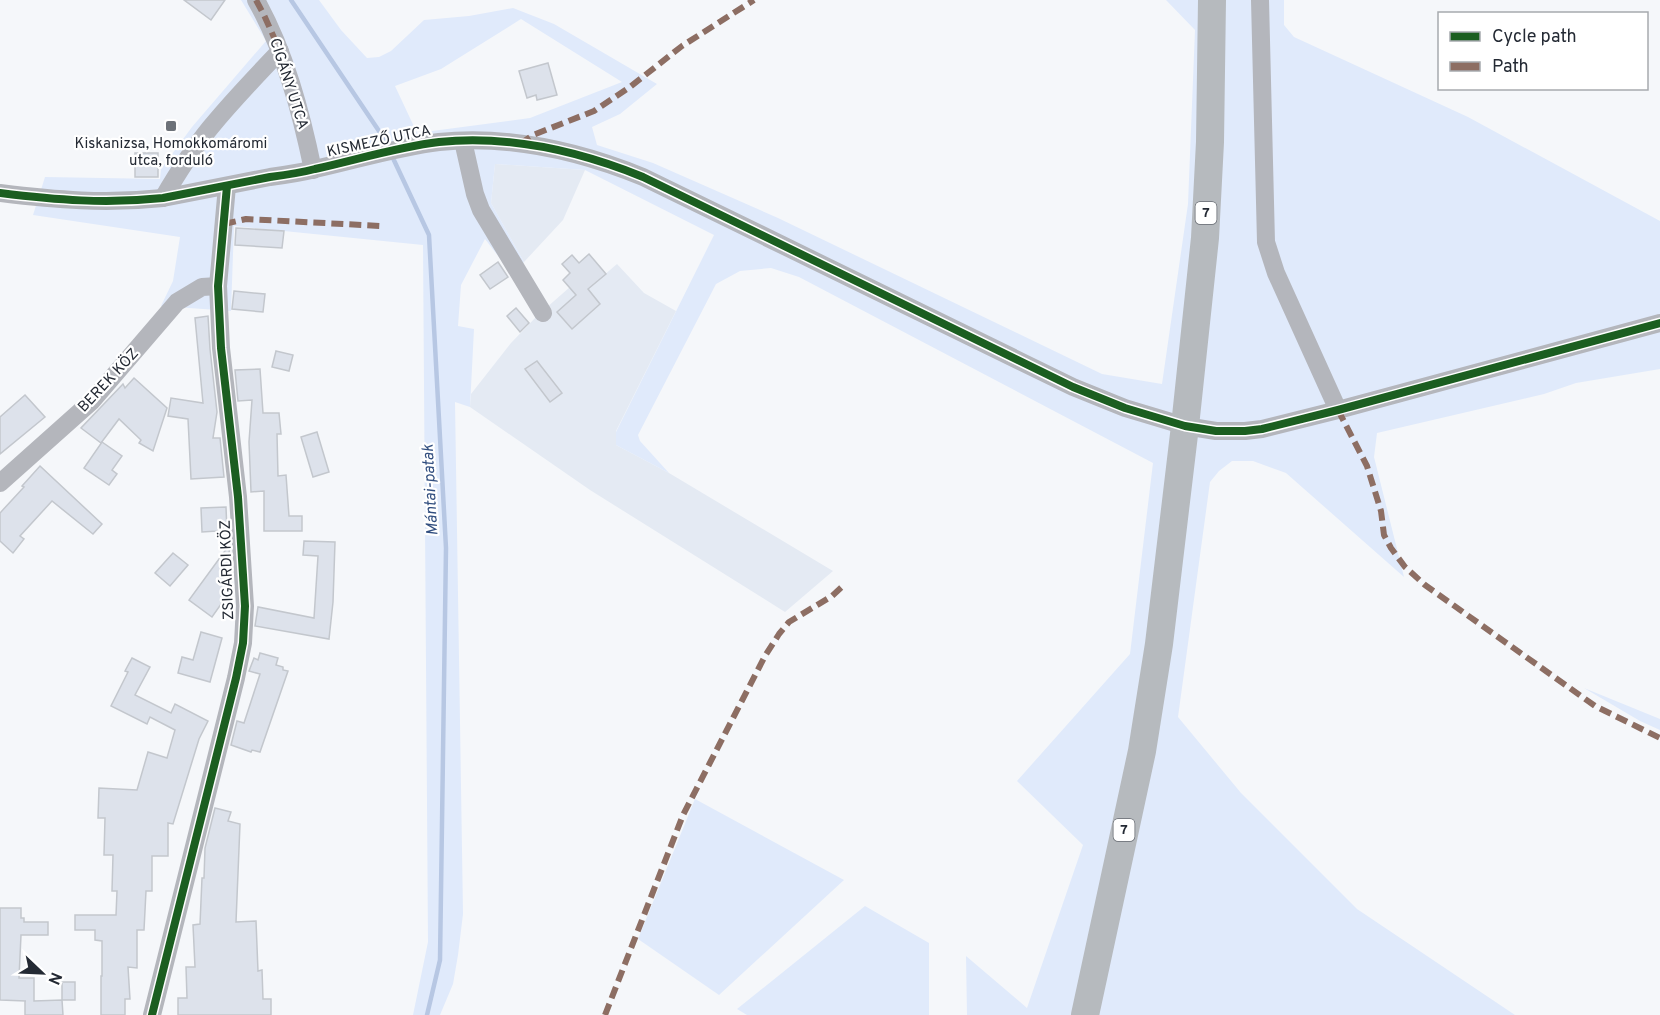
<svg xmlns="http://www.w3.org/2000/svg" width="1660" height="1015" viewBox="0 0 1660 1015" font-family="Overpass,sans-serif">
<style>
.built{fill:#e4eaf3}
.green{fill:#e0eafb;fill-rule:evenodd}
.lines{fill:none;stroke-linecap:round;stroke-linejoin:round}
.stream{stroke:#b7c7e3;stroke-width:4.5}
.building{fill:#dde2eb;stroke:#c3c7cd;stroke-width:1.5}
.minor{stroke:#b4b6bc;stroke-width:18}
.primary{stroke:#b6babe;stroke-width:28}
.quiet{stroke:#8d6e63;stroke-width:6;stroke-dasharray:12 6;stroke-linecap:butt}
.cycleway-casing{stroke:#fff;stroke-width:11}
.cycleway{stroke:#1b5e20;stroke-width:8}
.poi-dot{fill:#6d7279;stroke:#fff;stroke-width:2}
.labels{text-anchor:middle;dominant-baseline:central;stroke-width:4.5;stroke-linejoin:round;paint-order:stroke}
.shield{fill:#fff;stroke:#666a71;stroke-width:1.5}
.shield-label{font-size:14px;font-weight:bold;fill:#242a34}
.street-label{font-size:15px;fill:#242a34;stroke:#fff}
.poi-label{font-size:15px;fill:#242a34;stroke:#fff}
.water-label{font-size:16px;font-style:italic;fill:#314e7f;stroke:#fff}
</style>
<rect width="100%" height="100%" fill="#f5f7fa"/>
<g class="built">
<path d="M495 164 585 170 563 220 524 262 491 203Z"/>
<path d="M617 264 644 293 676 311 616 431V445L669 473 833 571 785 612 590 490 470 407 471 394 511 343 537 316 587 272 596 282Z"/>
</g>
<g class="green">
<path d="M241 0H319L341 30 367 58 379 57 391 51 424 20 469 16 513 8 554 24 657 84 620 114 592 127 597 145 653 163 778 218 1102 374 1162 384 1188 204 1195 30 1166 0H1284V25L1294 37 1468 117 1660 221V369L1576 383 1544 394 1377 433 1374 457 1404 577 1286 473 1253 461H1232L1219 471 1210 482 1178 717 1241 793 1357 909 1515 1015H967L966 956 1027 1008 1083 845 1017 781 1130 654 1153 463 799 277 771 268 740 271 716 284 638 435 640 441 669 473 616 445V432L714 235 585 170 495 164 491 203 524 262 512 274 485 239 461 285 458 326 474 329 470 407 455 402 463 914 458 955 453 984 440 1015H413L428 942 423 245 234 226 231 311 161 306 173 281 180 237 33 215 45 177 160 179 161 169 192 127 266 41ZM521 19 622 82 530 118 417 133 395 86 441 69Z"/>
<path d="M1584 688 1660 719V730L1640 721Z"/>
<path d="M695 799 844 880 719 995 638 939Z"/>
<path d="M865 906 929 943V1015H747L737 1009Z"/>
</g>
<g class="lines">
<g class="stream">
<path d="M291 0 381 134 388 148"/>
<path d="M392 156 429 235 446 548 440 960 427 1015"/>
</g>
</g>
<g class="building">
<path d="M184 0H225L211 20Z"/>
<path d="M548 63 557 95 537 100 536 95 527 98 519 71Z"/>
<rect x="135" y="153" width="23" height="24"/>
<path d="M236 228 284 231 282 248 235 245Z"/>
<path d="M589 254 606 274 588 289 600 304 572 329 557 312 576 295 563 280 570 273 562 264 572 255 579 263Z"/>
<path d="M498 262 508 277 490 289 480 275Z"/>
<path d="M234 291 265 294 263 312 232 309Z"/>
<path d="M516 308 529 323 520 332 507 316Z"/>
<path d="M208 316 210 349 217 412 213 438H220L224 477 191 479 188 419 168 416 171 398 203 403 195 318Z"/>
<path d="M276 351 293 355 289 371 272 367Z"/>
<path d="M537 361 562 393 550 402 525 369Z"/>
<path d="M260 369 263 413H279L281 434H277L278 476 286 475 289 516H302V531H264V491L251 492 249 442 252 400 238 401 235 370Z"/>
<path d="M134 378 167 408 153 451 139 443 141 440 119 419 101 443 81 428 123 384 125 388Z"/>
<path d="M25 395 45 417 0 454V417Z"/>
<path d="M317 432 329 472 313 477 301 437Z"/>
<path d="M102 442 122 456 112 470 117 474 109 485 84 468Z"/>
<path d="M40 466 102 524 93 534 52 501 20 536 24 539 13 553 0 541V513L24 487 22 486Z"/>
<path d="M226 507 227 532 221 526 217 531 202 532 201 508Z"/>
<path d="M304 541 335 542 333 602 329 639 255 626 258 607 314 618 318 556 303 555Z"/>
<path d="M230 544 224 600 212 617 189 600Z"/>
<path d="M173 553 188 565 170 586 155 573Z"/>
<path d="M201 632 222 638 210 682 178 673 182 657 193 660Z"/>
<path d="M260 653 278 658 276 665 283 667V670L288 671 260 752 252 750 251 752 231 745 237 721 244 723 260 674 249 671 254 658 258 660Z"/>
<path d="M132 658 150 667 135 695 171 713 175 704 208 721 199 739 173 824 168 823V856H152V891H146L144 930H137V968L128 967 130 999H125V1015H101V976H102V941L95 940V930H75V915H116L117 891H112L113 855H104L105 818H98L99 788 137 790 148 752 167 758 175 730 150 717 147 724 111 706 128 672 125 671Z"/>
<path d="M215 808 231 812 228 821 240 824 236 922 256 921 258 971 262 970 263 999H271V1015H178V998H187L186 967H195L193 925 200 924 202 878H204L205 848Z"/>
<path d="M0 908H21V918H24V922H48V935H21L19 978H34V1001L62 1000 63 1015H25V1001H26L0 1000Z"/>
<rect x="62" y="982" width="13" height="18"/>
</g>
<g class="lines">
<g class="minor">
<path d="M256 0C285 52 301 112 313 170"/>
<path d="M1260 0 1266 242 1276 273 1338 410"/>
<path d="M463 141 475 194 481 210 543 313"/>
<path d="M0 193C56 200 106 204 163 198 198 191 234 184 270 177 285 175 300 173 315 169 356 160 397 147 439 142 509 135 579 151 643 177L1073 387 1125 408 1185 426 1216 431H1245L1262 429 1338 410 1660 323"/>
<path d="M163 198C177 174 192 150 210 128 232 101 256 76 280 51"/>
<path d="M0 483 92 401 177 302 202 287 218 286"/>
<path d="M152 1015 236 678 243 643 245 606 238 497 221 348 218 286 227 186"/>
</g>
<path class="primary" d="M1085 1015 1142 751 1159 644 1185 426 1205 238 1210 142 1212 0"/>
<g class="quiet">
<path d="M256 0 264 15 280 51"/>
<path d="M520 144 533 135 594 111 630 87 682 46 754 0"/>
<path d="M224 224 246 219 381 226"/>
<path d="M1338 410 1367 466 1381 511 1384 535 1391 548 1405 567 1425 585 1595 706 1660 738"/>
<path d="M605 1015 683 815 765 656 779 634 789 622 832 596 844 585"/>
</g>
<defs>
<g id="cycleway">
<path d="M0 193C56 200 106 204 163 198 198 191 234 184 270 177 285 175 300 173 315 169 356 160 397 147 439 142 509 135 579 151 643 177L1073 387 1125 408 1185 426 1216 431H1245L1262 429 1338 410 1660 323"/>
<path d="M152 1015 236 678 243 643 245 606 238 497 221 348 218 286 227 186"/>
</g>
</defs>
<use href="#cycleway" class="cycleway-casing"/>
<use href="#cycleway" class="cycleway"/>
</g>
<rect class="poi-dot" x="165" y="120" width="12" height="12" rx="3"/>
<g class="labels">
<g class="shield">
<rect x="1195.5" y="202" width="21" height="22" rx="4.5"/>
<rect x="1113.5" y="819" width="21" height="22" rx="4.5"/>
</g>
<g class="shield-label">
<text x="1206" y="213">7</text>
<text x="1124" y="830">7</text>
</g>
<g class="street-label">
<text transform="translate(288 84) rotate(72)">CIGÁNY UTCA</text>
<text transform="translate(379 142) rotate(-12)">KISMEZŐ UTCA</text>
<text transform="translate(109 381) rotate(-47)">BEREK KÖZ</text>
<text transform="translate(228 570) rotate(-92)">ZSIGÁRDI KÖZ</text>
</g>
<g class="poi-label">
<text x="171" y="144">Kiskanizsa, Homokkomáromi<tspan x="171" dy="17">utca, forduló</tspan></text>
</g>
<g class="water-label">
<text transform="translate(431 490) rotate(-93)">Mántai-patak</text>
</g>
</g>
<rect x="1438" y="12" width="210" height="78" fill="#ffffff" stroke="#a7aaae" stroke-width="1.5"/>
<rect x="1450" y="32" width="30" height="9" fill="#1b5e20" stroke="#a7aaae" stroke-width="1.5"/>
<text x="1492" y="42" font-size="18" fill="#242a34">Cycle path</text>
<rect x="1450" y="62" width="30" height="9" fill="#8d6e63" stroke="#a7aaae" stroke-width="1.5"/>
<text x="1492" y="72" font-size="18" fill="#242a34">Path</text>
<g transform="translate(42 973) rotate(113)" stroke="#ffffff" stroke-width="4.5" paint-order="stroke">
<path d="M0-4.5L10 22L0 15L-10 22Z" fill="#242a34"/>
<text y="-9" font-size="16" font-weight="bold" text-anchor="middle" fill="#242a34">N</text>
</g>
</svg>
